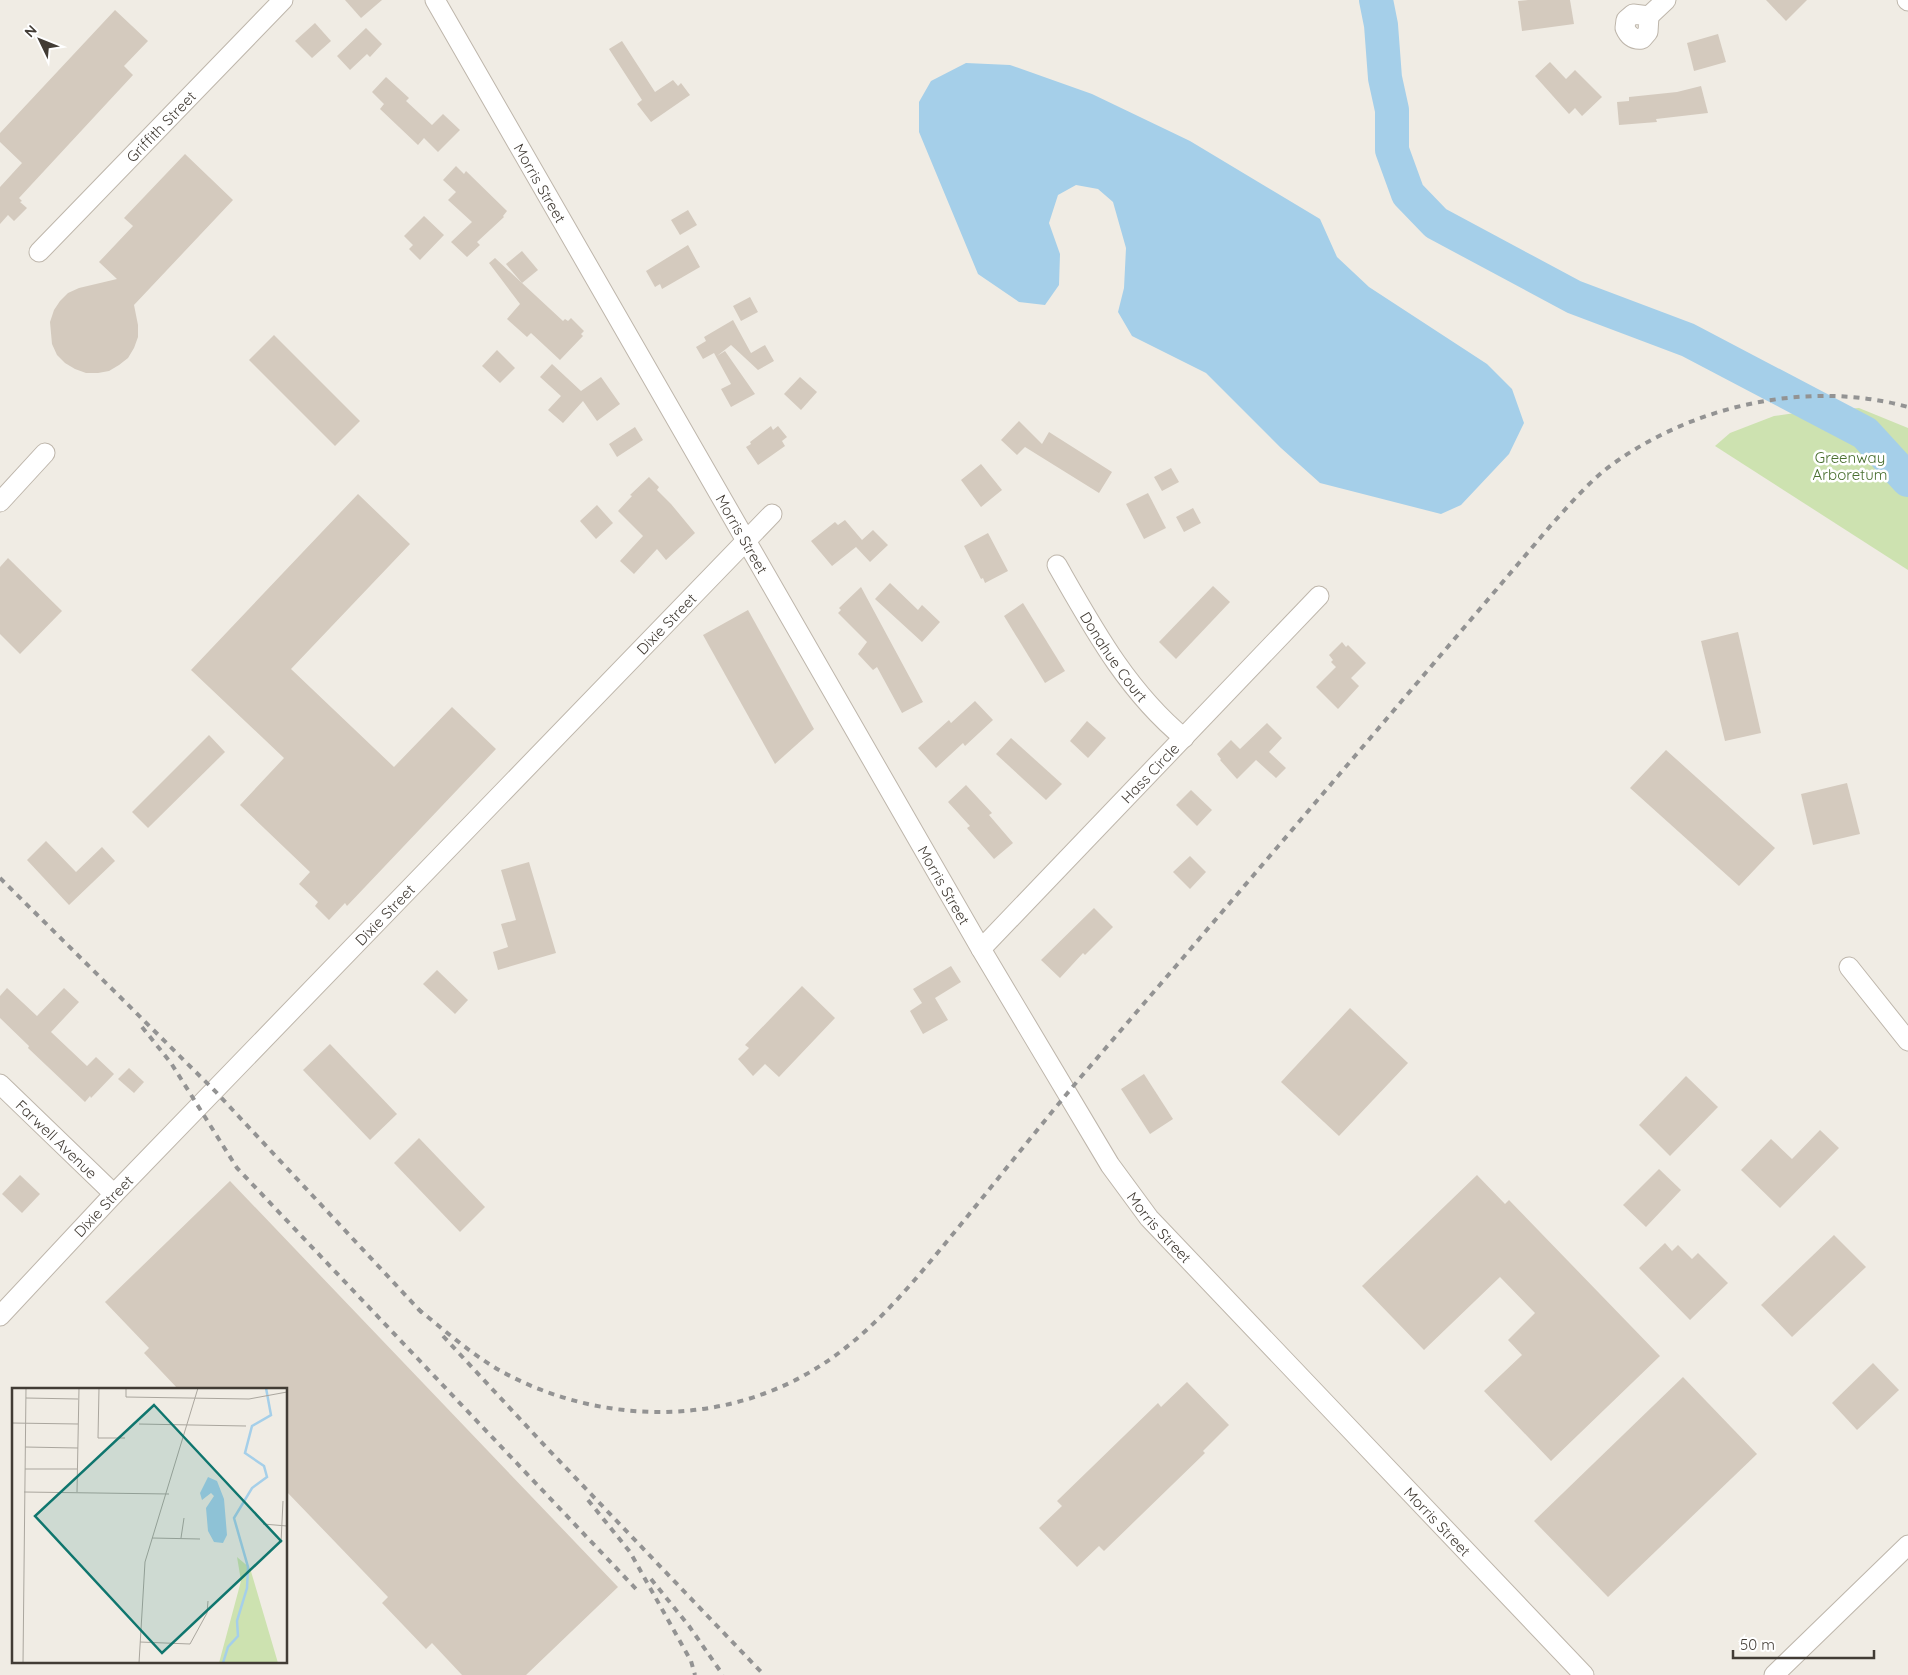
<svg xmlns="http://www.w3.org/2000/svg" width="1908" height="1675" viewBox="0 0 1908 1675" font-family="Quicksand,sans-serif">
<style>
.green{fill:#cde2b0}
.water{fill:#a5cfe9}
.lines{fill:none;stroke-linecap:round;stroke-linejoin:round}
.river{stroke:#a5cfe9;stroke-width:34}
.building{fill:#d4cabe}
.minor-casing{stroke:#beb6ab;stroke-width:21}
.minor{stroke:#fff;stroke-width:19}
.rail{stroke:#939393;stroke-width:4;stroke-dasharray:6 6;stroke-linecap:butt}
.labels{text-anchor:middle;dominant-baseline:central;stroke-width:5;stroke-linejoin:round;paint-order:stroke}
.street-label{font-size:15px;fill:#423c35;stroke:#fff}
.park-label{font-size:15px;fill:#486e2e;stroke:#fff}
.inset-river{fill:none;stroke:#a5cfe9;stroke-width:2.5}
.inset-road{fill:none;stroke:#aaa69e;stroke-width:1}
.view{fill:#0f766e;fill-opacity:0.15;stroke:#0f766e;stroke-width:2.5}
.inset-edge{fill:none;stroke:#423c35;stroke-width:2.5}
</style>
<rect width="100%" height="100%" fill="#f0ece4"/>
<path class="green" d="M1859 408 1908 428V570L1715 446 1730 433 1774 416 1802 412Z"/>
<path class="water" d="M966 63 1010 65 1092 94 1190 141 1320 219 1337 257 1369 287 1487 364 1512 389 1524 423 1509 454 1461 505 1441 514 1320 483 1281 448 1206 373 1132 336 1118 312 1124 288 1126 248 1113 202 1098 189 1076 185 1058 195 1049 223 1060 254 1059 285 1045 305 1019 302 978 274 919 132V102L931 81Z"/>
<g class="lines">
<path class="river" d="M1376 0 1381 25 1385 78 1392 110V150L1408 194 1436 223 1574 297 1688 340 1865 433 1908 480"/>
</g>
<g class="building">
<path d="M345 0H382L361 18Z"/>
<path d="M1528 0H1570L1574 24 1522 31 1518 1Z"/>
<path d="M1766 0H1807L1786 21Z"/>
<path d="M115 10 148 41 124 66 133 75 19 198 22 201 20 202 27 208 14 221 8 215 0 224V187L22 163 0 142V133Z"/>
<path d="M315 23 331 41 312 58 295 41Z"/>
<path d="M366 28 382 44 370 57 367 54 350 70 337 56Z"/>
<path d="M1718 34 1726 62 1694 71 1687 43Z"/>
<path d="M622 41 655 92 673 80 678 86 681 83 690 95 651 122 637 104 642 100 609 49Z"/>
<path d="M1550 62 1566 79 1575 70 1602 97 1582 116 1575 108 1569 114 1535 76Z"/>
<path d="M386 77 409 98 406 101 432 125 443 114 460 130 438 152 424 138 418 145 380 109 384 104 372 92Z"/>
<path d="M1701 86 1708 113 1656 119 1657 122 1619 125 1617 102 1629 101V97L1677 92Z"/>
<path d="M185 154 233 200 134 305 138 325V337L134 348 128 358 119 365 109 371 98 373H86L75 369 65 363 57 355 52 344 50 322 54 310 60 301 68 293 79 288 117 279 99 262 133 226 124 218Z"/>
<path d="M456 166 464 174 466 171 507 211 503 216 504 217 477 242 480 245 467 257 451 242 472 222 448 200 456 192 443 180Z"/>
<path d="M688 210 697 225 680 235 671 220Z"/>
<path d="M424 216 444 235 420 260 409 249 413 245 404 236Z"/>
<path d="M688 245 700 267 662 289 660 284 655 287 646 271Z"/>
<path d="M522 251 538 270 522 283 506 264Z"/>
<path d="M495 258 563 321 565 319 568 321 571 318 584 331 581 334 583 336 560 360 531 333 527 337 507 319 520 304 489 263Z"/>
<path d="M750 297 758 312 741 321 733 306Z"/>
<path d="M733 320 751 353 765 345 774 361 758 370 731 345 717 356 725 351 755 394 731 407 721 389 731 384 714 353 703 359 696 347 706 341 704 337Z"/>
<path d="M274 335 360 421 335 446 249 360Z"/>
<path d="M497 350 515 368 500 383 482 366Z"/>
<path d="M552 364 581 391 601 377 620 404 597 421 583 401 563 423 548 410 561 396 540 377Z"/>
<path d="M800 377 817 392 801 410 784 394Z"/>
<path d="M1019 421 1042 444 1049 432 1112 472 1099 493 1025 447 1017 455 1001 440Z"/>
<path d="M771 426 773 430 778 426 787 437 782 441 785 446 758 465 746 447 751 444 750 442Z"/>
<path d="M635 427 643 440 617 457 609 444Z"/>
<path d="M981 464 1002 490 981 507 961 480Z"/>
<path d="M1171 468 1179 482 1162 491 1154 477Z"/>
<path d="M649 477 659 487 657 490 671 504 695 533 666 560 657 549 634 574 620 561 643 536 618 511 632 496 630 495Z"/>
<path d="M1148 493 1166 528 1144 539 1126 504Z"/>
<path d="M358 494 410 544 291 669 394 767 452 707 496 749 347 906 345 903 329 920 315 906 318 902 299 884 310 872 240 805 284 758 191 670Z"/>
<path d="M597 505 613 523 596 539 580 521Z"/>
<path d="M1193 508 1201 523 1184 532 1176 517Z"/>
<path d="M845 520 862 540 873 530 888 545 870 562 856 547 832 566 811 541 835 522 838 525Z"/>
<path d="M988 533 1008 571 985 583 983 578 981 579 964 546Z"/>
<path d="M8 558 62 611 20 654 0 634V567Z"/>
<path d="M890 583 918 610 922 605 940 622 922 642 875 599Z"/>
<path d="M1213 586 1230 602 1176 659 1159 642Z"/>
<path d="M861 587 923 702 902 713 877 667 873 670 858 654 867 642 838 613 841 610 839 608Z"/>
<path d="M1023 603 1065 671 1045 683 1004 616Z"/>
<path d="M748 610 814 729 775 764 703 635Z"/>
<path d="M1738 632 1761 733 1725 741 1701 641Z"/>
<path d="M1342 642 1346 647 1348 645 1366 663 1351 678 1359 686 1338 709 1316 687 1336 667 1331 662 1333 660 1329 655Z"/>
<path d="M975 701 993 720 965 746 963 743 936 768 918 748 949 720 951 723Z"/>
<path d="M1087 721 1106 738 1088 758 1070 741Z"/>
<path d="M1267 723 1282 738 1269 752 1286 768 1276 778 1256 760 1237 779 1220 760 1221 759 1217 754 1231 740 1240 749Z"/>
<path d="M209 735 225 752 148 828 132 812Z"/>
<path d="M1011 738 1062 784 1046 800 996 754Z"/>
<path d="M1666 750 1775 848 1739 886 1630 788Z"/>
<path d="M1847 783 1860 834 1813 845 1801 794Z"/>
<path d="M966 785 992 813 989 815 1013 843 994 859 967 828 970 826 948 802Z"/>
<path d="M1191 790 1212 810 1197 826 1176 805Z"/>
<path d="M46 841 76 872 102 847 115 861 69 905 27 860Z"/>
<path d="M1190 856 1206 872 1190 889 1173 872Z"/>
<path d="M529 862 556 953 498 970 493 952 508 947 501 924 516 920 501 870Z"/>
<path d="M1094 908 1113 927 1085 955 1083 953 1060 978 1041 960Z"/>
<path d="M951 966 961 982 935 998 948 1020 923 1034 910 1011 922 1003 913 989Z"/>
<path d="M437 970 468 1000 455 1014 423 984Z"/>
<path d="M802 986 835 1018 779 1077 765 1064 753 1076 738 1059 749 1048 745 1045Z"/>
<path d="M7 988 37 1016 64 988 79 1002 51 1032 87 1066 96 1057 114 1074 91 1098 90 1096 85 1102 28 1048 29 1046 0 1018V996Z"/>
<path d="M1350 1008 1408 1063 1339 1136 1281 1082Z"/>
<path d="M330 1044 397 1114 370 1140 303 1070Z"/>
<path d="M129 1068 144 1082 134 1093 118 1079Z"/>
<path d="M1144 1074 1173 1119 1150 1134 1121 1089Z"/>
<path d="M1686 1076 1718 1107 1670 1156 1639 1125Z"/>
<path d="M1820 1130 1839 1148 1780 1208 1741 1170 1771 1139 1792 1159Z"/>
<path d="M419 1138 485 1207 460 1232 394 1163Z"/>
<path d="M1659 1169 1681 1190 1646 1227 1623 1205Z"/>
<path d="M20 1175 40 1194 22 1213 2 1194Z"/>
<path d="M1477 1175 1505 1204 1509 1200 1660 1356 1551 1461 1484 1391 1522 1355 1508 1340 1535 1313 1500 1277 1424 1350 1362 1286Z"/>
<path d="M230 1181 618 1587 526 1675H462L432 1643 426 1649 382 1603 388 1597 286 1491V1389H178L144 1353 149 1348 105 1302Z"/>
<path d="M1834 1235 1866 1267 1792 1337 1761 1305Z"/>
<path d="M1665 1243 1672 1251 1678 1245 1692 1259 1698 1253 1728 1283 1690 1320 1639 1268Z"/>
<path d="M1873 1363 1899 1390 1857 1430 1832 1403Z"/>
<path d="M1683 1377 1757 1454 1608 1597 1534 1521Z"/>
<path d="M1187 1382 1229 1425 1203 1451 1205 1453 1104 1551 1099 1546 1077 1567 1039 1528 1062 1506 1057 1501 1158 1403 1161 1407Z"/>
</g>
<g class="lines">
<defs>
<g id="minor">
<path id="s1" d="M435 0 981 949 1110 1165 1149 1218 1584 1675"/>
<path d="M1907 0 1908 1"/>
<path d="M1633 14 1649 16 1648 32 1642 39C1633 40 1628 35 1625 28L1626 20Z"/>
<path d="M1649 16 1666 0"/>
<path id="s2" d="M39 252 283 0"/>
<path d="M0 502 45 453"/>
<path id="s3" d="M1057 565C1093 628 1127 691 1184 738"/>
<path id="s4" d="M981 949 1319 596"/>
<path d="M1849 967 1908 1041"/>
<path id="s5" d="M0 1084 114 1194"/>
<path id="s6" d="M0 1316 114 1194 772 514"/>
<path d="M1774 1675 1908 1545"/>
</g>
</defs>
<use href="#minor" class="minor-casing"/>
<use href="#minor" class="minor"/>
<g class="rail">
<path d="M0 878 215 1091 423 1314"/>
<path d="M142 1027 171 1063 237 1168 637 1590"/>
<path d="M418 1309C444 1330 470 1353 499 1370 581 1416 683 1426 771 1391 855 1358 906 1291 962 1223 1001 1175 1040 1126 1080 1078 1238 894 1395 709 1552 524 1572 502 1592 478 1617 461 1699 404 1811 380 1908 407"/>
<path d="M443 1336 546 1447 764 1675"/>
<path d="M588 1500 630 1552 691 1661 695 1675"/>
<path d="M651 1579 689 1626 723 1675"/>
</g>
</g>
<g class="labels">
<g class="street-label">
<text stroke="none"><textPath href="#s2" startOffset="175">Griffith Street</textPath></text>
<text stroke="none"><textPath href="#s1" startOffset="211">Morris Street</textPath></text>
<text stroke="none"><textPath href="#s1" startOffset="616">Morris Street</textPath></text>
<text stroke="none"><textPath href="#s6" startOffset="961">Dixie Street</textPath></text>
<text stroke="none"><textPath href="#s3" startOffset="108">Donahue Court</textPath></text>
<text stroke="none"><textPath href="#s4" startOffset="244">Hass Circle</textPath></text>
<text stroke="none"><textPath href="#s1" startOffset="1021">Morris Street</textPath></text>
<text stroke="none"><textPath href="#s6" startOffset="556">Dixie Street</textPath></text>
<text stroke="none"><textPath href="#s5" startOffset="79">Farwell Avenue</textPath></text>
<text stroke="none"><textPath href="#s6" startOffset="151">Dixie Street</textPath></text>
<text stroke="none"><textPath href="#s1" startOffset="1426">Morris Street</textPath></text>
<text stroke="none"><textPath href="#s1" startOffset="1831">Morris Street</textPath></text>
</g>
<g class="park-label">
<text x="1850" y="457">Greenway<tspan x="1850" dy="17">Arboretum</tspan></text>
</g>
</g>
<g transform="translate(12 1388)">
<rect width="275" height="275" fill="#f0ece4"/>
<path d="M225 169 238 180 266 275H207L229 193Z" fill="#cde2b0"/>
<path d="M196 89 205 93 212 111 215 147 211 155 202 154 196 143 194 120 202 108 199 105 190 112 188 105Z" fill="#a5cfe9"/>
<path class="inset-river" d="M211 275 216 259 226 248 225 233 235 200 236 179 222 130 240 100 255 89 252 78 233 65 240 38 259 27 254 0"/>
<path class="inset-road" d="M87 0 86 50H113M114 0V9L237 11 275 4M14 10 66 11M0 35 66 36M127 36 234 38M13 59 66 60M13 81H65M12 104 157 106M65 104 67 0M251 136 275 138M140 150 188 151M169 150 172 130M269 155 271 113M128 254 178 256 195 225 196 213M11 275 14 0M127 275 133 174 186 0"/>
<path class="view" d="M142 17 269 153 150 265 23 128Z"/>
<rect width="275" height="275" class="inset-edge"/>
</g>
<g transform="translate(40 40) rotate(313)" stroke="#ffffff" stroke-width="4" paint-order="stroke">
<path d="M0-4L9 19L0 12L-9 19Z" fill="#423c35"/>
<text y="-8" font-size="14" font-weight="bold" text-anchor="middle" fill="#423c35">N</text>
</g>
<path d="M1733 1650v8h141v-8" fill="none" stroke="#423c35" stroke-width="2.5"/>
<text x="1740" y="1650" font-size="15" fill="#423c35" stroke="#ffffff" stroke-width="4" paint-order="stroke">50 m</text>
</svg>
